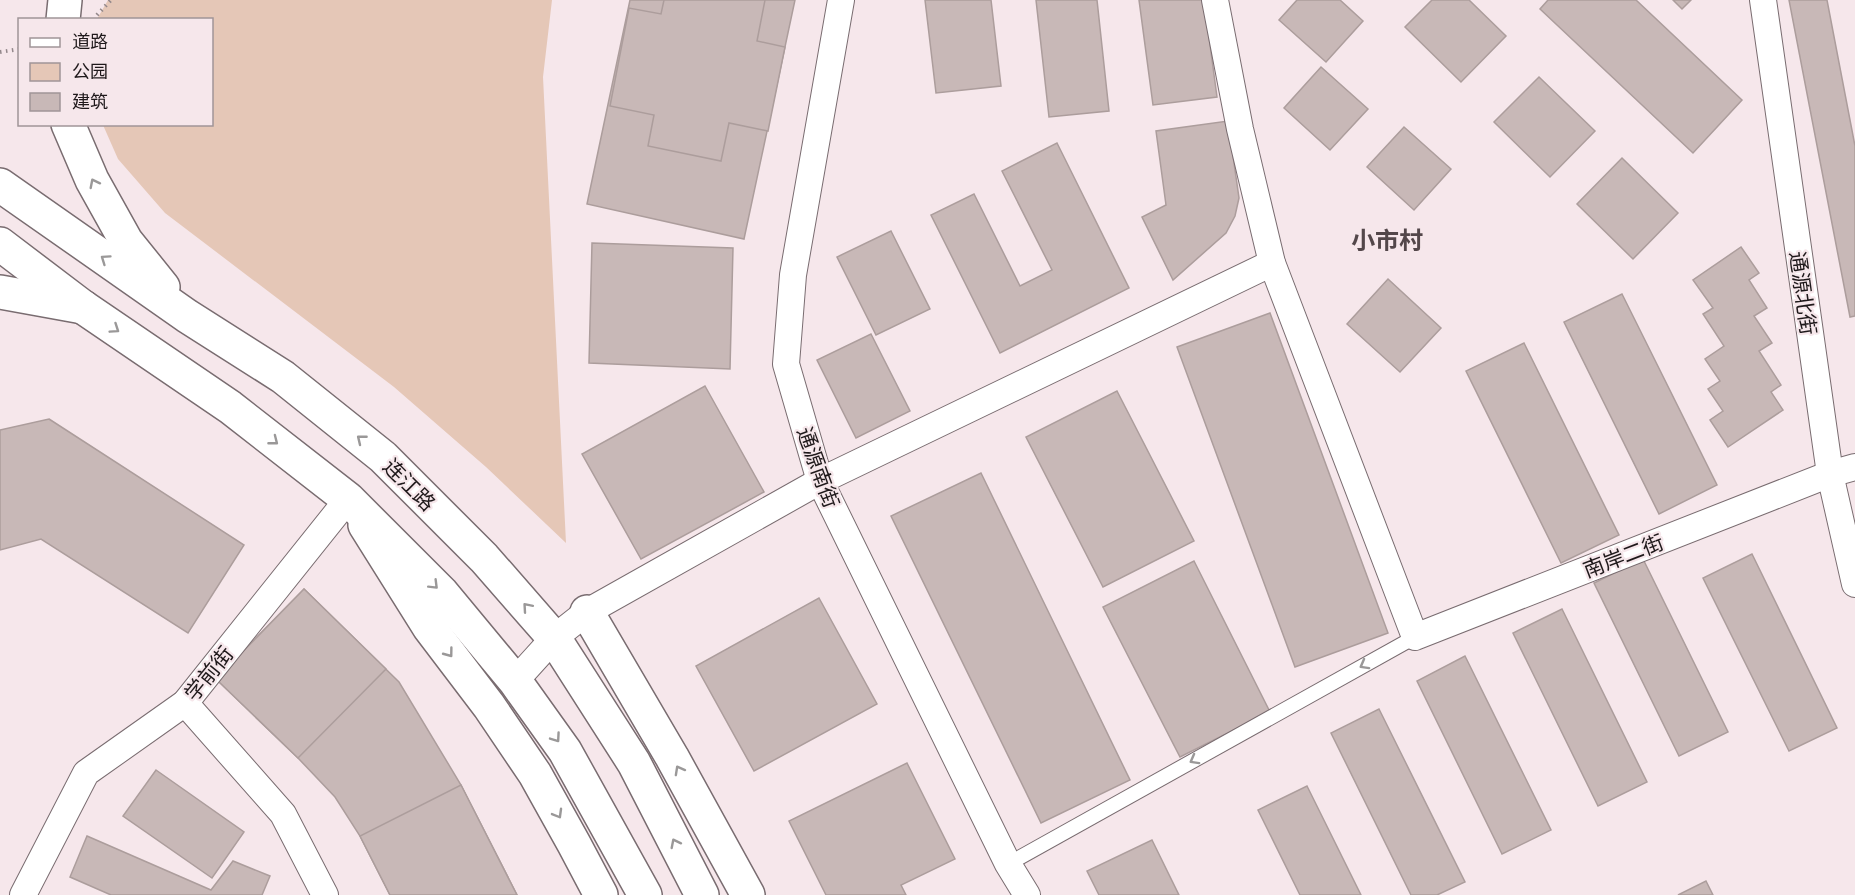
<svg xmlns="http://www.w3.org/2000/svg" width="1855" height="895" viewBox="0 0 1855 895" font-family="Barlow,'Noto Sans SC',sans-serif">
<style>
.green{fill:#e5c7b7}
.building{fill:#c8b8b7;stroke:#ac9d9c;stroke-width:1.5}
.lines{fill:none;stroke-linecap:round;stroke-linejoin:round}
.service-casing{stroke:#796c70;stroke-width:16}
.minor-casing{stroke:#796c70;stroke-width:28}
.tertiary-casing{stroke:#796c70;stroke-width:36}
.secondary-casing{stroke:#796c70;stroke-width:36}
.primary-casing{stroke:#796c70;stroke-width:36}
.path{stroke:#93888b;stroke-width:4;stroke-dasharray:1.5 4.5;stroke-linecap:butt}
.service{stroke:#fff;stroke-width:14}
.minor{stroke:#fff;stroke-width:26}
.tertiary{stroke:#fff;stroke-width:33}
.secondary{stroke:#fff;stroke-width:33}
.primary{stroke:#fff;stroke-width:33}
.oneway{stroke:#9a9898}
.labels{text-anchor:middle;dominant-baseline:central;stroke-width:4.5;stroke-linejoin:round;paint-order:stroke}
.street-label{font-size:21px;fill:#1f191b;stroke:#f6e7eb}
.quarter-label{font-size:24px;font-weight:bold;fill:#53474a;stroke:#f6e7eb}
</style>
<rect width="100%" height="100%" fill="#f6e7eb"/>
<path class="green" d="M108 0H552L543 77 566 543 486 467 394 387 165 213 118 159 103 125 212 124V20L97 19Z"/>
<g class="building">
<path d="M630 0H795L744 239 587 204Z"/>
<path d="M664 0H765L757 41 785 47 768 131 729 123 721 161 648 146 654 115 610 106 629 8 661 14Z"/>
<path d="M925 0H991L1001 86 936 93Z"/>
<path d="M1036 0H1097L1109 111 1049 117Z"/>
<path d="M1139 0H1204L1217 97 1153 105Z"/>
<path d="M1297 0H1340L1363 21 1326 62 1279 20Z"/>
<path d="M1432 0H1469L1506 36 1461 82 1405 27Z"/>
<path d="M1548 0H1636L1742 100 1693 153 1540 9Z"/>
<path d="M1673 0H1691L1682 9Z"/>
<path d="M1789 0H1827L1855 146V316L1850 317Z"/>
<path d="M1321 67 1368 109 1330 150 1284 108Z"/>
<path d="M1539 77 1595 131 1550 177 1494 122Z"/>
<path d="M1228 121 1239 198 1235 216 1226 233 1173 280 1142 217 1166 205 1156 131Z"/>
<path d="M1404 127 1451 169 1414 210 1367 167Z"/>
<path d="M1057 143 1129 288 1000 353 931 215 974 194 1020 286 1052 270 1002 171Z"/>
<path d="M1622 158 1678 213 1633 259 1577 204Z"/>
<path d="M891 231 930 309 876 335 837 257Z"/>
<path d="M592 243 733 248 730 369 589 363Z"/>
<path d="M1741 247 1759 273 1749 280 1767 308 1754 316 1772 343 1759 351 1781 385 1771 392 1783 410 1728 447 1710 420 1723 411 1708 389 1720 381 1705 359 1724 346 1703 314 1713 308 1693 280Z"/>
<path d="M1388 279 1441 328 1400 372 1347 324Z"/>
<path d="M1622 294 1717 485 1659 514 1564 322Z"/>
<path d="M1270 313 1388 633 1295 667 1177 347Z"/>
<path d="M871 334 910 411 856 438 817 360Z"/>
<path d="M1524 343 1619 535 1561 563 1466 371Z"/>
<path d="M705 386 764 492 641 559 582 454Z"/>
<path d="M1117 391 1194 541 1103 587 1026 437Z"/>
<path d="M49 419 244 545 188 633 41 539 0 550V430Z"/>
<path d="M981 473 1130 780 1041 823 891 516Z"/>
<path d="M1752 554 1837 728 1789 751 1703 578Z"/>
<path d="M1643 559 1728 732 1679 756 1594 583Z"/>
<path d="M1194 561 1270 712 1180 757 1103 607Z"/>
<path d="M304 589 399 682 461 785 517 895H390L360 836 335 797 298 758 216 679Z"/>
<path d="M304 589 386 669 298 758 216 679Z"/>
<path d="M819 598 877 704 754 771 696 666Z"/>
<path d="M1562 609 1647 782 1598 806 1513 633Z"/>
<path d="M1465 656 1551 830 1502 854 1417 681Z"/>
<path d="M1379 709 1465 882 1437 895H1411L1331 733Z"/>
<path d="M907 763 955 859 901 885 906 895H826L789 821Z"/>
<path d="M156 770 244 832 212 878 123 816Z"/>
<path d="M461 785 517 895H390L360 836Z"/>
<path d="M1307 786 1361 895H1300L1258 810Z"/>
<path d="M87 836 211 890 233 861 270 876 262 895H111L70 877Z"/>
<path d="M1152 840 1179 895H1099L1087 871Z"/>
<path d="M1706 881 1713 895H1678Z"/>
</g>
<g class="lines">
<defs>
<path id="service" d="M1008 864 1415 637"/>
<g id="minor">
<path d="M841 0 793 275 786 364 820 481 1008 864 1027 895"/>
<path d="M1215 0 1240 129 1272 263 1415 637 1830 474 1855 467"/>
<path d="M1763 0 1830 474 1855 584"/>
<path d="M515 681 554 638 587 612 820 481 1272 263"/>
<path d="M185 703 283 814 325 895"/>
<path d="M23 895 86 773 185 703 348 499"/>
</g>
<path id="tertiary" d="M0 292 83 307"/>
<g id="secondary">
<path d="M365 525 429 627 489 706 535 774 574 844 601 895"/>
<path d="M587 612 672 757 748 895"/>
</g>
<g id="primary">
<path d="M63 20 65 0"/>
<path d="M68 124 92 180 126 241 163 287"/>
<path d="M0 185 187 316 283 377 383 457 484 558 554 638 634 763 702 895"/>
<path d="M0 244 83 307 230 407 348 499 442 593 515 681 565 751 645 895"/>
</g>
</defs>
<use href="#service" class="service-casing"/>
<use href="#minor" class="minor-casing"/>
<use href="#tertiary" class="tertiary-casing"/>
<use href="#secondary" class="secondary-casing"/>
<use href="#primary" class="primary-casing"/>
<g class="path">
<path d="M97 15 111 0"/>
<path d="M0 52 20 49"/>
</g>
<use href="#service" class="service"/>
<use href="#minor" class="minor"/>
<use href="#tertiary" class="tertiary"/>
<use href="#secondary" class="secondary"/>
<use href="#primary" class="primary"/>
</g>
<defs><path id="oneway-chevron" d="M-2-3.5L2.5 0L-2 3.5" fill="none" stroke-width="1.6" stroke-linecap="round" stroke-linejoin="round" transform="scale(1.5)"/></defs>
<g class="oneway">
<use href="#oneway-chevron" transform="translate(94 183) rotate(-117)"/>
<use href="#oneway-chevron" transform="translate(105 259) rotate(-145)"/>
<use href="#oneway-chevron" transform="translate(115 329) rotate(34)"/>
<use href="#oneway-chevron" transform="translate(361 439) rotate(-141)"/>
<use href="#oneway-chevron" transform="translate(274 441) rotate(38)"/>
<use href="#oneway-chevron" transform="translate(434 585) rotate(45)"/>
<use href="#oneway-chevron" transform="translate(527 607) rotate(-131)"/>
<use href="#oneway-chevron" transform="translate(449 653) rotate(53)"/>
<use href="#oneway-chevron" transform="translate(1364 665) rotate(151)"/>
<use href="#oneway-chevron" transform="translate(556 738) rotate(55)"/>
<use href="#oneway-chevron" transform="translate(1194 760) rotate(151)"/>
<use href="#oneway-chevron" transform="translate(679 770) rotate(-119)"/>
<use href="#oneway-chevron" transform="translate(558 814) rotate(60)"/>
<use href="#oneway-chevron" transform="translate(675 843) rotate(-117)"/>
</g>
<g class="labels">
<g class="street-label">
<text transform="translate(1804 293) rotate(82)">通源北街</text>
<text transform="translate(819 467) rotate(70)">通源南街</text>
<text transform="translate(410 484) rotate(45)">连江路</text>
<text transform="translate(1623 555) rotate(-21)">南岸二街</text>
<text transform="translate(208 673) rotate(-51)">学前街</text>
</g>
<g class="quarter-label">
<text x="1387" y="239">小市村</text>
</g>
</g>
<rect x="18" y="18" width="195" height="108" fill="#f6e7eb" stroke="#a09598" stroke-width="1.5"/>
<rect x="30" y="38" width="30" height="9" fill="#ffffff" stroke="#a09598" stroke-width="1.5"/>
<text x="72" y="48" font-size="18" fill="#1f191b">道路</text>
<rect x="30" y="63" width="30" height="18" fill="#e5c7b7" stroke="#a09598" stroke-width="1.5"/>
<text x="72" y="78" font-size="18" fill="#1f191b">公园</text>
<rect x="30" y="93" width="30" height="18" fill="#c8b8b7" stroke="#a09598" stroke-width="1.5"/>
<text x="72" y="108" font-size="18" fill="#1f191b">建筑</text>
</svg>
